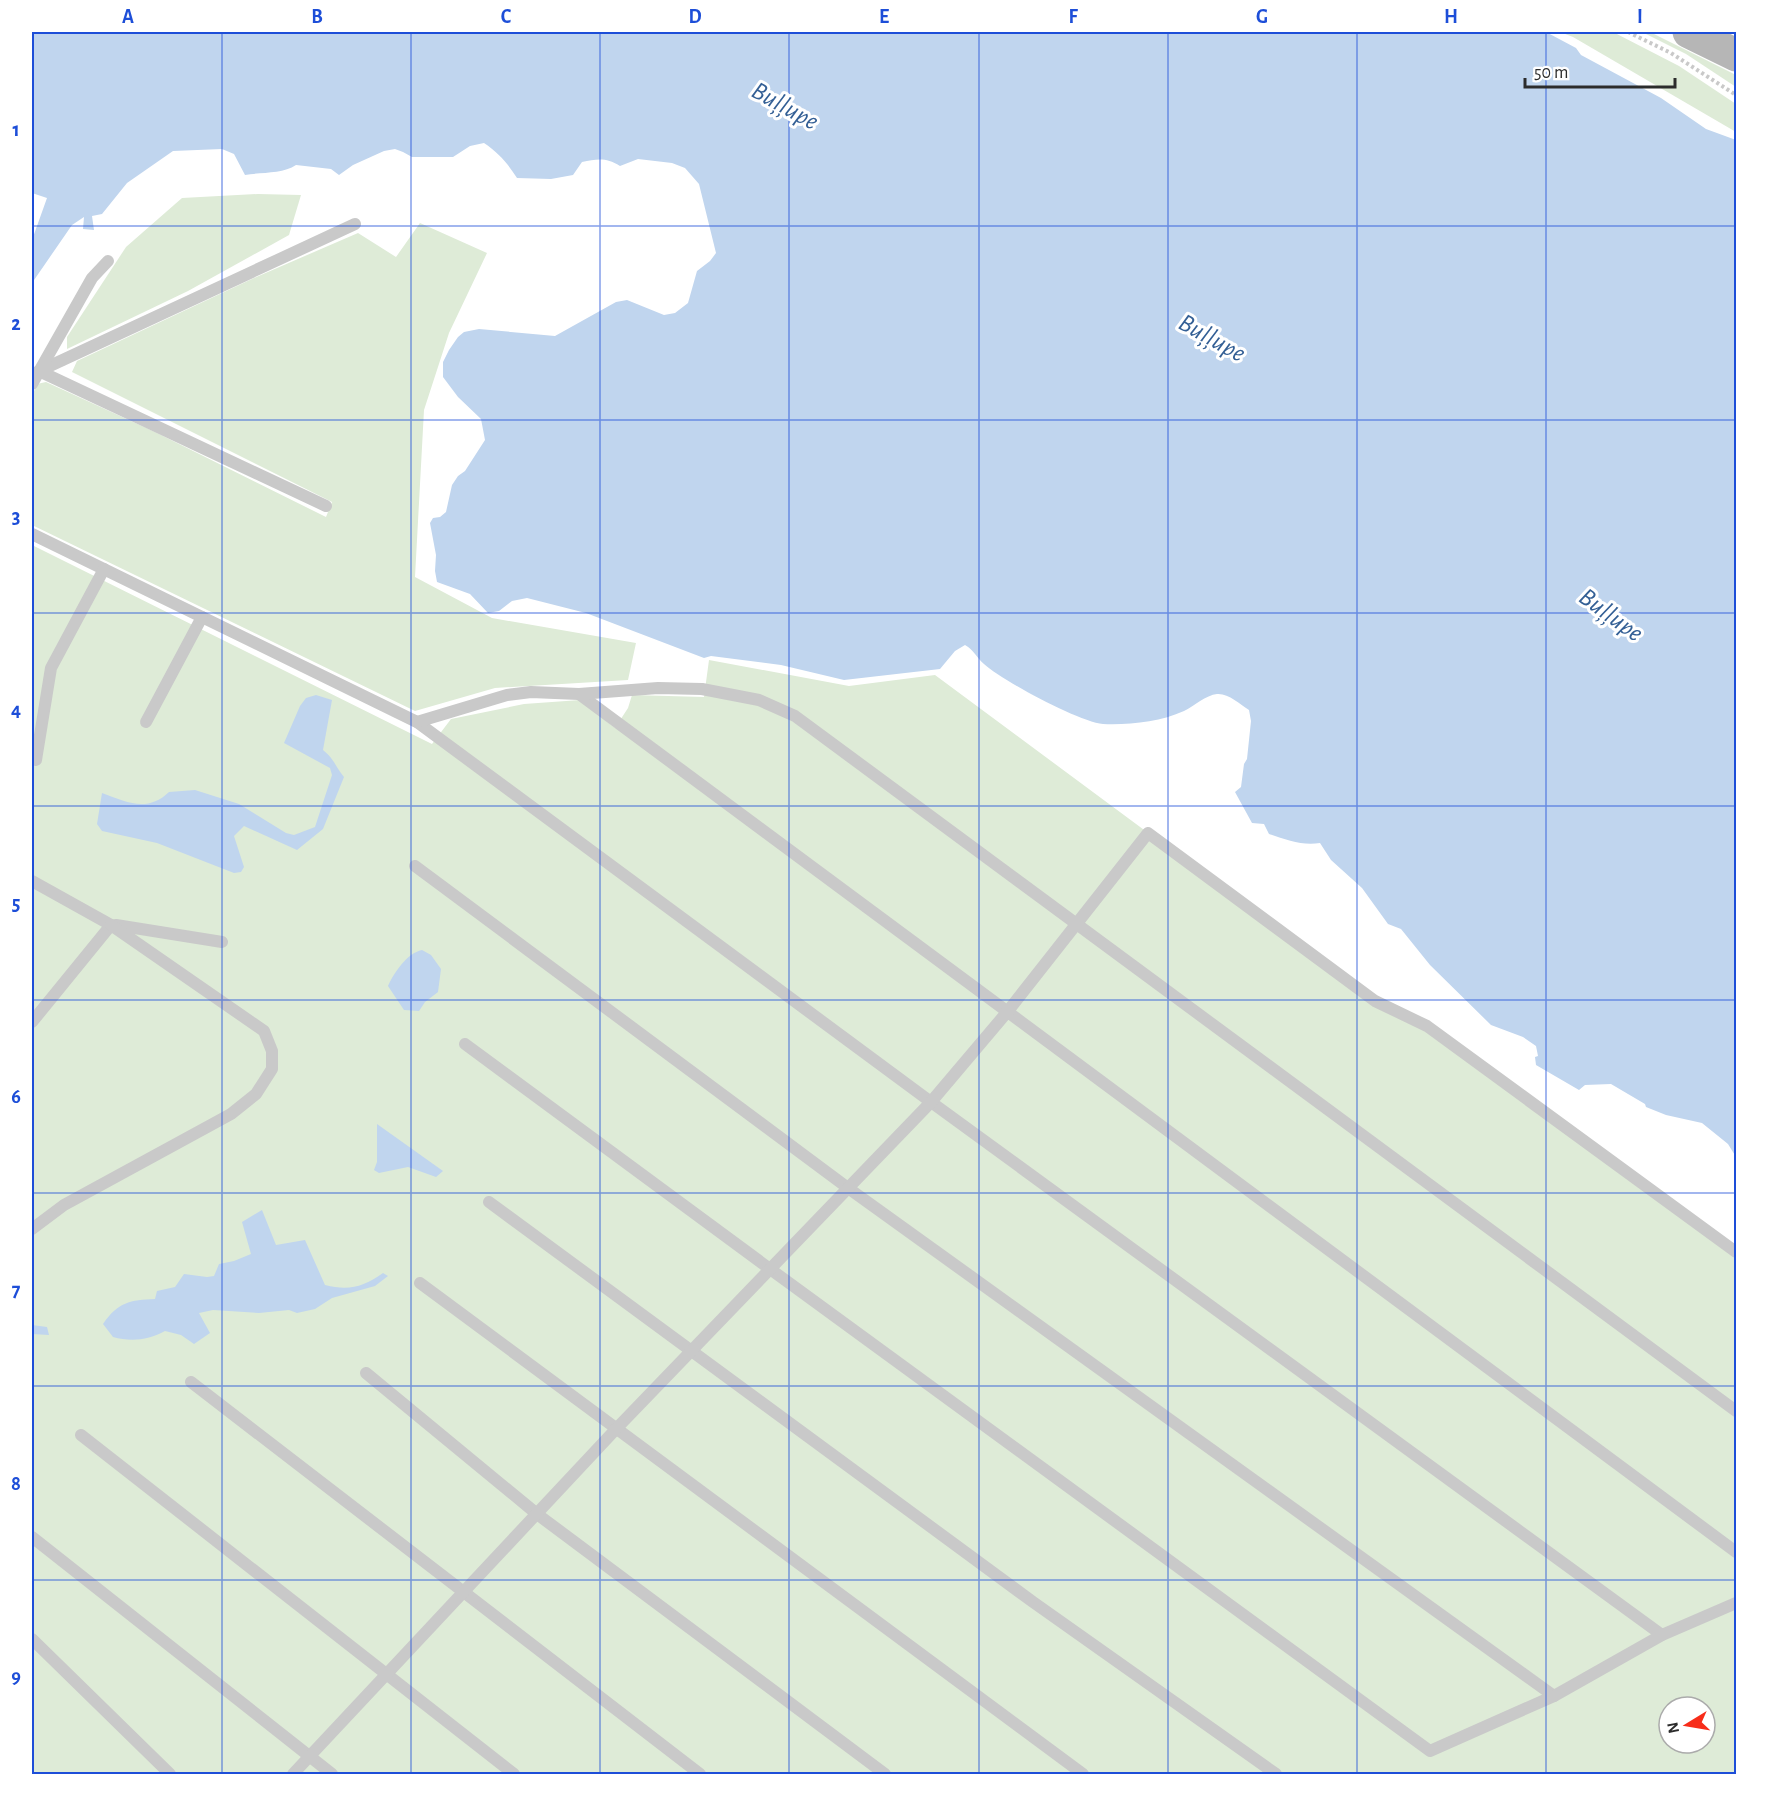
<svg xmlns="http://www.w3.org/2000/svg" width="1768" height="1806" viewBox="0 0 1768 1806" font-family="'Alegreya Sans',sans-serif">
<style>
.green{fill:#deebd7;fill-rule:evenodd}
.water{fill:#c0d5ee}
.lines{fill:none;stroke-linecap:round;stroke-linejoin:round}
.path{stroke:#c9c9c9;stroke-width:4;stroke-dasharray:3 3;stroke-linecap:butt}
.service{stroke:#c9c9c9;stroke-width:12}
.secondary{stroke:#b6b6b6;stroke-width:33}
.grid{fill:none;stroke:#1d4ed8;stroke-width:1.5;stroke-opacity:0.55}
.labels{text-anchor:middle;dominant-baseline:central;stroke-width:6;stroke-linejoin:round;paint-order:stroke}
.water-label{font-size:26px;font-style:italic;fill:#335f95;stroke:#fff}
.neatline{fill:none;stroke:#1d4ed8;stroke-width:2}
.grid-label{font-size:20px;text-anchor:middle;font-weight:bold;fill:#1d4ed8}
</style>
<rect width="100%" height="100%" fill="#fff"/>
<g class="green">
<path d="M1560 32H1613L1679 66 1736 104V132L1573 37Z"/>
<path d="M1642 32H1650L1736 75V87L1686 54Z"/>
<path d="M258 194 301 195 289 235 188 291 67 349V337L126 247 182 198Z"/>
<path d="M420 223 487 253 449 333 424 410 415 577 492 618 636 643 628 680 495 688 415 711 32 525V396L37 384 46 382 155 432 326 517 332 502 72 372 77 361 254 278 358 233 396 257Z"/>
<path d="M32 545 432 744 451 719 524 704 580 700 615 728 628 708 632 695 704 697 709 660 849 686 935 675 1375 1001 1427 1026 1736 1252V1774H32ZM1669 1707H1705V1743H1669Z"/>
</g>
<g class="water">
<path d="M32 32H1546L1576 48 1581 55 1661 98 1706 129 1736 140V1157L1728 1144 1702 1123 1666 1115 1646 1107 1645 1104 1611 1084 1585 1085 1579 1090 1536 1065 1535 1057 1538 1056 1536 1046 1523 1037 1491 1025 1430 965 1401 929 1388 924 1362 888 1331 860 1320 843C1303 846 1286 840 1269 834L1264 824 1252 823 1235 792 1241 787 1244 764 1247 759 1251 721 1249 710C1240 704 1228 693 1217 694 1206 695 1194 706 1184 711 1160 722 1129 725 1103 724 1079 722 1003 681 984 664 977 658 974 650 965 645L955 651 940 669 844 680 781 665 711 656 704 658 586 613 527 598 512 601 499 611 488 613 470 594 437 582 435 571 436 555 430 523 433 518 440 517 446 512 452 485 458 476 465 471 485 440 481 419 458 397 443 377V362L449 350 458 337 464 332 479 329 555 336 616 302 627 300 664 315 675 313 688 303 697 271 710 261 716 253 699 184 685 168 672 163 638 159 620 166C606 157 597 159 582 162L573 175 551 179 517 178C508 164 499 153 484 143L470 146 453 157H412L403 152 395 149 384 151 353 165 339 175 331 169 296 165C283 174 262 172 245 175L234 154 222 149 173 151 127 183 102 214 92 216 94 230 83 229 84 217 72 225 32 283V240L47 198 32 193Z"/>
<path d="M316 695 332 700 323 750C335 760 335 766 344 777L323 829 297 850 244 826 234 836 244 867 241 872 234 873 157 843 102 831 97 824 102 793C127 802 147 813 169 792L195 790 239 804 286 833 294 835 315 827 332 775 330 768 284 743 300 706 306 698Z"/>
<path d="M422 950 431 955 441 969 438 992 425 1002 419 1011 404 1010 388 986C394 973 407 953 422 950Z"/>
<path d="M377 1124 443 1171 436 1177 408 1167 379 1173 374 1170 377 1162Z"/>
<path d="M262 1210 276 1245 305 1240 325 1285C349 1291 363 1287 383 1273L388 1276 375 1286 332 1298 315 1309 297 1313 289 1310 259 1313 213 1310 199 1313 210 1333 194 1344 181 1335 165 1331C149 1340 131 1342 113 1337L103 1324C118 1302 130 1300 155 1299L157 1291 175 1287 184 1274 207 1277 214 1276 219 1264 234 1261 251 1254 242 1222Z"/>
<path d="M32 1325 47 1327 49 1335 32 1334Z"/>
</g>
<g class="lines">
<path class="path" d="M1628 32 1671 53 1736 95"/>
<g class="service">
<path d="M39 371 355 224"/>
<path d="M39 371 326 506"/>
<path d="M32 384 92 278 108 261"/>
<path d="M32 534 417 722 931 1102 1662 1635"/>
<path d="M579 694 1736 1552"/>
<path d="M146 722 202 617"/>
<path d="M417 722 507 695 531 692 579 694 658 688 702 689 759 700 795 716 1736 1411"/>
<path d="M36 760 51 668 104 569"/>
<path d="M415 866 848 1188 1554 1696"/>
<path d="M32 881 111 925 32 1022"/>
<path d="M116 925 222 942"/>
<path d="M465 1044 770 1269 1430 1751 1554 1696 1662 1635 1736 1603"/>
<path d="M489 1202 1033 1602 1276 1774"/>
<path d="M32 1229 64 1205 231 1114 256 1094 272 1069V1051L264 1031 111 925"/>
<path d="M420 1283 1083 1774"/>
<path d="M366 1373 537 1514 885 1774"/>
<path d="M191 1382 700 1774"/>
<path d="M81 1435 514 1774"/>
<path d="M32 1537 332 1774"/>
<path d="M32 1639 170 1774"/>
<path d="M293 1774 616 1429 931 1102 1008 1011 1148 833 1375 1001 1427 1026 1736 1252"/>
</g>
<path class="secondary" d="M1689 32 1736 55"/>
</g>
<path class="grid" d="M222 32V1774M411 32V1774M600 32V1774M789 32V1774M979 32V1774M1168 32V1774M1357 32V1774M1546 32V1774M32 226H1736M32 420H1736M32 613H1736M32 806H1736M32 1000H1736M32 1193H1736M32 1386H1736M32 1580H1736"/>
<g class="labels">
<g class="water-label">
<text transform="translate(785 106) rotate(29)">Buļļupe</text>
<text transform="translate(1212 338) rotate(29)">Buļļupe</text>
<text transform="translate(1611 615) rotate(36)">Buļļupe</text>
</g>
</g>
<rect width="1768" height="1806" fill="none" stroke="#ffffff" stroke-width="66"/>
<g transform="translate(1687 1725) rotate(259)"><circle r="28" fill="#ffffff" stroke="#ababab" stroke-width="1.5"/>
<path d="M0-4.5L10 22L0 15L-10 22Z" fill="#f72d1a"/>
<text y="-9" font-size="16" font-weight="bold" text-anchor="middle" fill="#2c2c2c">N</text>
</g>
<path d="M1525 78v9h150v-9" fill="none" stroke="#2c2c2c" stroke-width="3"/>
<text x="1534" y="78" font-size="18" fill="#2c2c2c" stroke="#ffffff" stroke-width="4.5" paint-order="stroke">50 m</text>
<rect x="33" y="33" width="1702" height="1740" class="neatline"/>
<g class="grid-label">
<text x="128" y="23">A</text>
<text x="317" y="23">B</text>
<text x="506" y="23">C</text>
<text x="695" y="23">D</text>
<text x="884" y="23">E</text>
<text x="1073" y="23">F</text>
<text x="1262" y="23">G</text>
<text x="1451" y="23">H</text>
<text x="1640" y="23">I</text>
<text x="16" y="136">1</text>
<text x="16" y="330">2</text>
<text x="16" y="523">3</text>
<text x="16" y="716">4</text>
<text x="16" y="910">5</text>
<text x="16" y="1103">6</text>
<text x="16" y="1296">7</text>
<text x="16" y="1490">8</text>
<text x="16" y="1683">9</text>
</g>
</svg>
